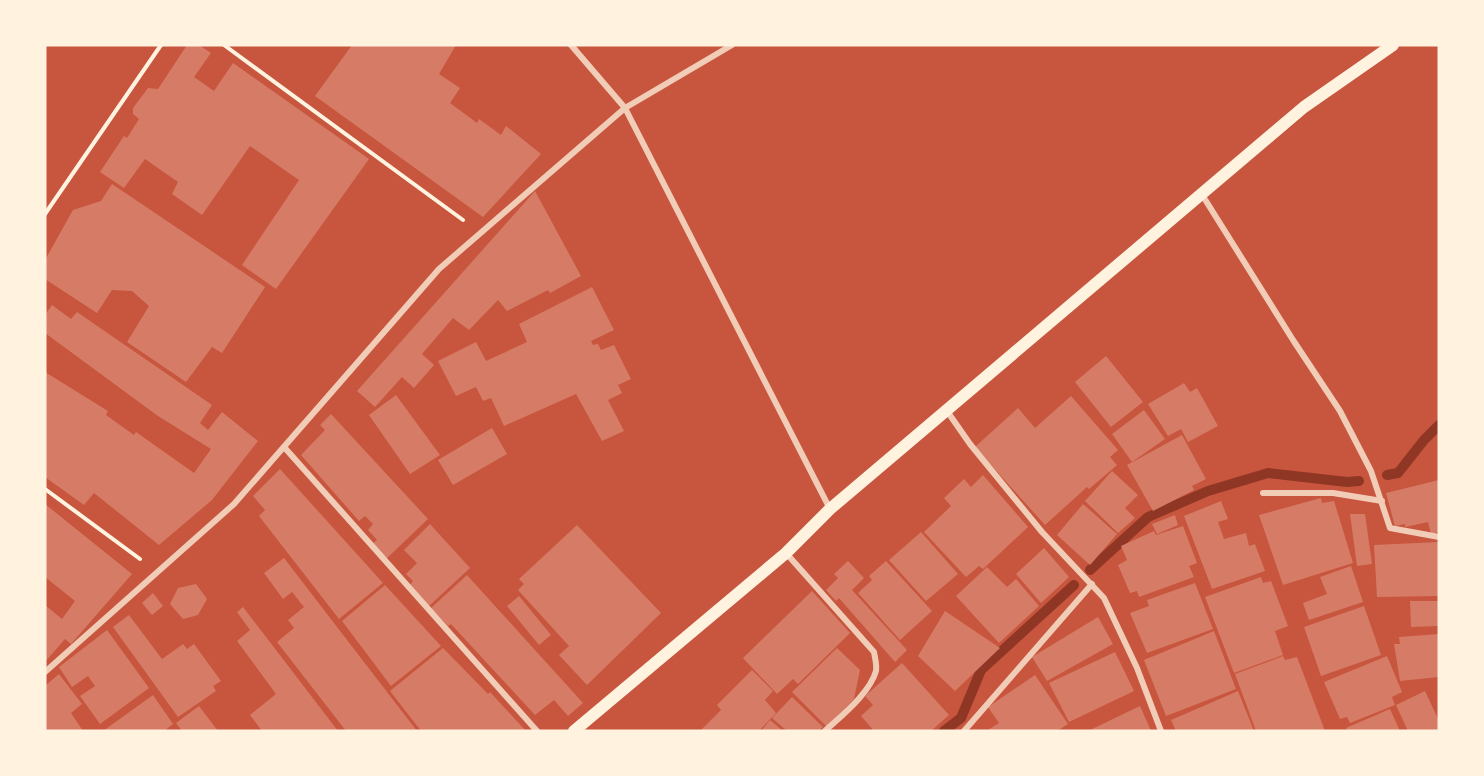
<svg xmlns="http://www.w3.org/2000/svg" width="1484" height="776" viewBox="0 0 1484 776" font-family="Mulish,sans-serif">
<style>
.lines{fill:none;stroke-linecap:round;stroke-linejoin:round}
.stream{stroke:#8f3625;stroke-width:10}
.building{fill:#d67c66}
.path{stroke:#fff3e0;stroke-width:4}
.minor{stroke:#f1ccb7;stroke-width:6}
.secondary{stroke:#fff3e0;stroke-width:12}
</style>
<rect width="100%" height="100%" fill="#c8553d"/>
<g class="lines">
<g class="stream">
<path d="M1387 475 1398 473 1424 440 1439 425"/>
<path d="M1090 570 1148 517 1208 491 1268 473 1347 482 1359 481"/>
<path d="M944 731 961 718 981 670 1074 585"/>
</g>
</g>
<g class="building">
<path d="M187 45H199L211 53 194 77 214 91 233 63 369 159 276 289 242 265 299 180 250 146 202 215 172 194 178 182 145 159 124 188 100 172 124 136 127 138 139 119 133 114V108L148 88 158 89Z"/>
<path d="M352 45H456L439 74 460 88 450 103 477 123 479 119 501 135 506 126 541 154 483 217 315 96Z"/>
<path d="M112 184 265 287 222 353 212 347 186 382 127 342 149 306 132 291 112 290 97 313 45 279V260L73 210 101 201Z"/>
<path d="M535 191 581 276 550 293 548 290 507 311 498 300 469 330 453 318 422 354 434 365 414 388 402 377 375 407 357 391Z"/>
<path d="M592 287 614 330 591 341 593 345 598 344 601 350 614 345 631 379 618 385 622 393 608 400 624 431 602 441 576 394 504 426 491 398 483 401 476 387 456 396 438 361 476 342 486 361 527 342 519 324Z"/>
<path d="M52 305 71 319 77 312 212 405 200 423 208 430 222 412 258 441 212 500 159 545 94 493 84 505 45 477V372L108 411 106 415 134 435 136 432 194 473 211 449 158 416 45 333V315Z"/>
<path d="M1106 356 1143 402 1111 427 1075 382Z"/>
<path d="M1184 383 1190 392 1197 388 1218 426 1188 442 1181 429 1168 436 1148 404Z"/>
<path d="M396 395 440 455 410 474 369 415Z"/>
<path d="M1071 396 1118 450 1110 457 1117 465 1089 489 1087 487 1045 525 975 447 1018 408 1035 428Z"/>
<path d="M1144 410 1165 439 1132 462 1112 434Z"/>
<path d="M331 414 428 519 386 559 372 544 377 540 368 530 373 524 365 516 359 521 301 455 325 430 320 425Z"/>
<path d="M492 428 507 454 453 485 438 460Z"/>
<path d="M1182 435 1206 479 1192 486 1194 490 1153 511 1127 465Z"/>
<path d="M280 469 383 583 339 619 259 516 265 510 253 496Z"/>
<path d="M1112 471 1138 495 1125 508 1135 518 1118 533 1085 501Z"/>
<path d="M983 475 1028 527 983 569 979 566 966 577 924 532 951 506 944 498 964 479 971 487Z"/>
<path d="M1439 480V532L1431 534 1428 522 1405 527V524L1395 526 1386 493Z"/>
<path d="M1321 498 1322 503 1334 501 1353 563 1283 585 1259 515Z"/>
<path d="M1221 501 1228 519 1218 522 1224 539 1246 533 1249 546 1255 544 1265 571 1212 589 1184 516Z"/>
<path d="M45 504 132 574 71 644 65 639 45 662V605L62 619 75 601 45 577Z"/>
<path d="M1083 504 1117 534 1090 565 1057 535Z"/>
<path d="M1350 514H1365L1372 564 1357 566Z"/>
<path d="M1175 515 1178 525 1157 534 1152 524Z"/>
<path d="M430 524 470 568 429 606 410 585 413 581 406 574 417 563 404 550Z"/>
<path d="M577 525 661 613 587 685 559 655 569 646 518 590 524 584 519 579Z"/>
<path d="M1183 526 1197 563 1189 566 1194 577 1139 597 1137 591 1130 593 1118 565 1127 560 1121 546 1154 531 1156 535Z"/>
<path d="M921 532 958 574 926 601 889 560Z"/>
<path d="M1439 542V596L1377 597 1374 545Z"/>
<path d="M1044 548 1069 577 1041 603 1016 574Z"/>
<path d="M284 558 417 731H346L277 642 294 628 288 620 304 607 292 592 283 599 264 573Z"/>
<path d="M848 561 864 578 852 590 907 650 895 662 839 598 836 601 826 590 838 578 834 574Z"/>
<path d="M886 561 932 611 900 640 858 593 872 580 869 576Z"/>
<path d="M1351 566 1363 602 1309 620 1303 603 1327 594 1320 577Z"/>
<path d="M987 567 1007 587 1016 579 1039 606 999 643 956 596Z"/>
<path d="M467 575 583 703 568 716 554 700 535 715 451 624 448 626 431 608Z"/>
<path d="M1261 577 1263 583 1271 581 1288 626 1275 631 1283 655 1234 673 1205 597Z"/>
<path d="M1195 583 1213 629 1147 653 1130 613 1149 606 1147 600Z"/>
<path d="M196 584 207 599 198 615 183 619 170 604 178 588Z"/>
<path d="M385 585 441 646 391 686 342 621Z"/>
<path d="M812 591 850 633 798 684 793 679 777 694 743 658Z"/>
<path d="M153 593 163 606 152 615 142 603Z"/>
<path d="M519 596 551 635 539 645 507 606Z"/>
<path d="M1410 601H1439V626L1411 627Z"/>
<path d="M1364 606 1381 655 1321 676 1304 627Z"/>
<path d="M243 607 338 731H262L250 715 276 694 237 641 250 630 237 612Z"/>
<path d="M945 611 1000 648 955 691 918 656Z"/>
<path d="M129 615 162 659 183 644 187 649 194 644 221 681 213 686 216 691 178 717 113 627Z"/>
<path d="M1098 617 1113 644 1047 681 1032 657Z"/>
<path d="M107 630 149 688 100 724 80 696 95 686 88 676 72 687 59 667Z"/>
<path d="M1214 631 1236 689 1166 716 1144 660Z"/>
<path d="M1439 634V677L1400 681 1394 644H1400L1399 637Z"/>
<path d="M443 648 488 694 490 692 526 731H421L390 691Z"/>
<path d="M837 648 860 670 854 699 827 727 792 692Z"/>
<path d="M1115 652 1134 691 1069 722 1049 683Z"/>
<path d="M1283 656 1285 660 1297 657 1325 731H1256L1235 674Z"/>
<path d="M1387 656 1402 692 1392 697 1395 705 1350 723 1347 717 1340 719 1324 682Z"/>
<path d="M902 663 949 715 931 731H874L861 716 873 705 865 696Z"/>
<path d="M752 670 773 691 765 700 776 713 759 731H700L721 710 717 705Z"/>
<path d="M59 674 82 704 71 713 83 731H45V686Z"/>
<path d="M1035 675 1068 724 1057 731H986L999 723 988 707Z"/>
<path d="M1238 691 1254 731H1176L1171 720Z"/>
<path d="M1425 691 1439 721V731H1408L1396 705Z"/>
<path d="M153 695 173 724 164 731H103Z"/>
<path d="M792 697 823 727 819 731H787L772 718Z"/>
<path d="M199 706 218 731H182L176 723Z"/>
<path d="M1140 706 1151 731H1088Z"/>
<path d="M1390 709 1400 731H1347L1346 728Z"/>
<path d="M770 720 783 731H761Z"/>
</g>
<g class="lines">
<g class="path">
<path d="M224 45 463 220"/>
<path d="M45 214 161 45"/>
<path d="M45 489 140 559"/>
</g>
<g class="minor">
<path d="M571 45 625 108 830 509"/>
<path d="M1201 193 1293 340 1340 411 1371 471 1390 528 1439 537"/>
<path d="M947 411 970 444 1042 532 1104 598 1137 668 1161 731"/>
<path d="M284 447 537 731"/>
<path d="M1263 493H1333L1382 501"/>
<path d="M786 553 874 652C875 658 877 665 876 671 870 693 841 716 825 731"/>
<path d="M45 672 234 504 439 269 625 108 732 45"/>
<path d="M964 731 1092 584"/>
</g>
<path class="secondary" d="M574 731 786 553 830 509 1304 107 1393 45"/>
</g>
<rect width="1484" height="776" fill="none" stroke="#fff3e0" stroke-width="93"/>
</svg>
